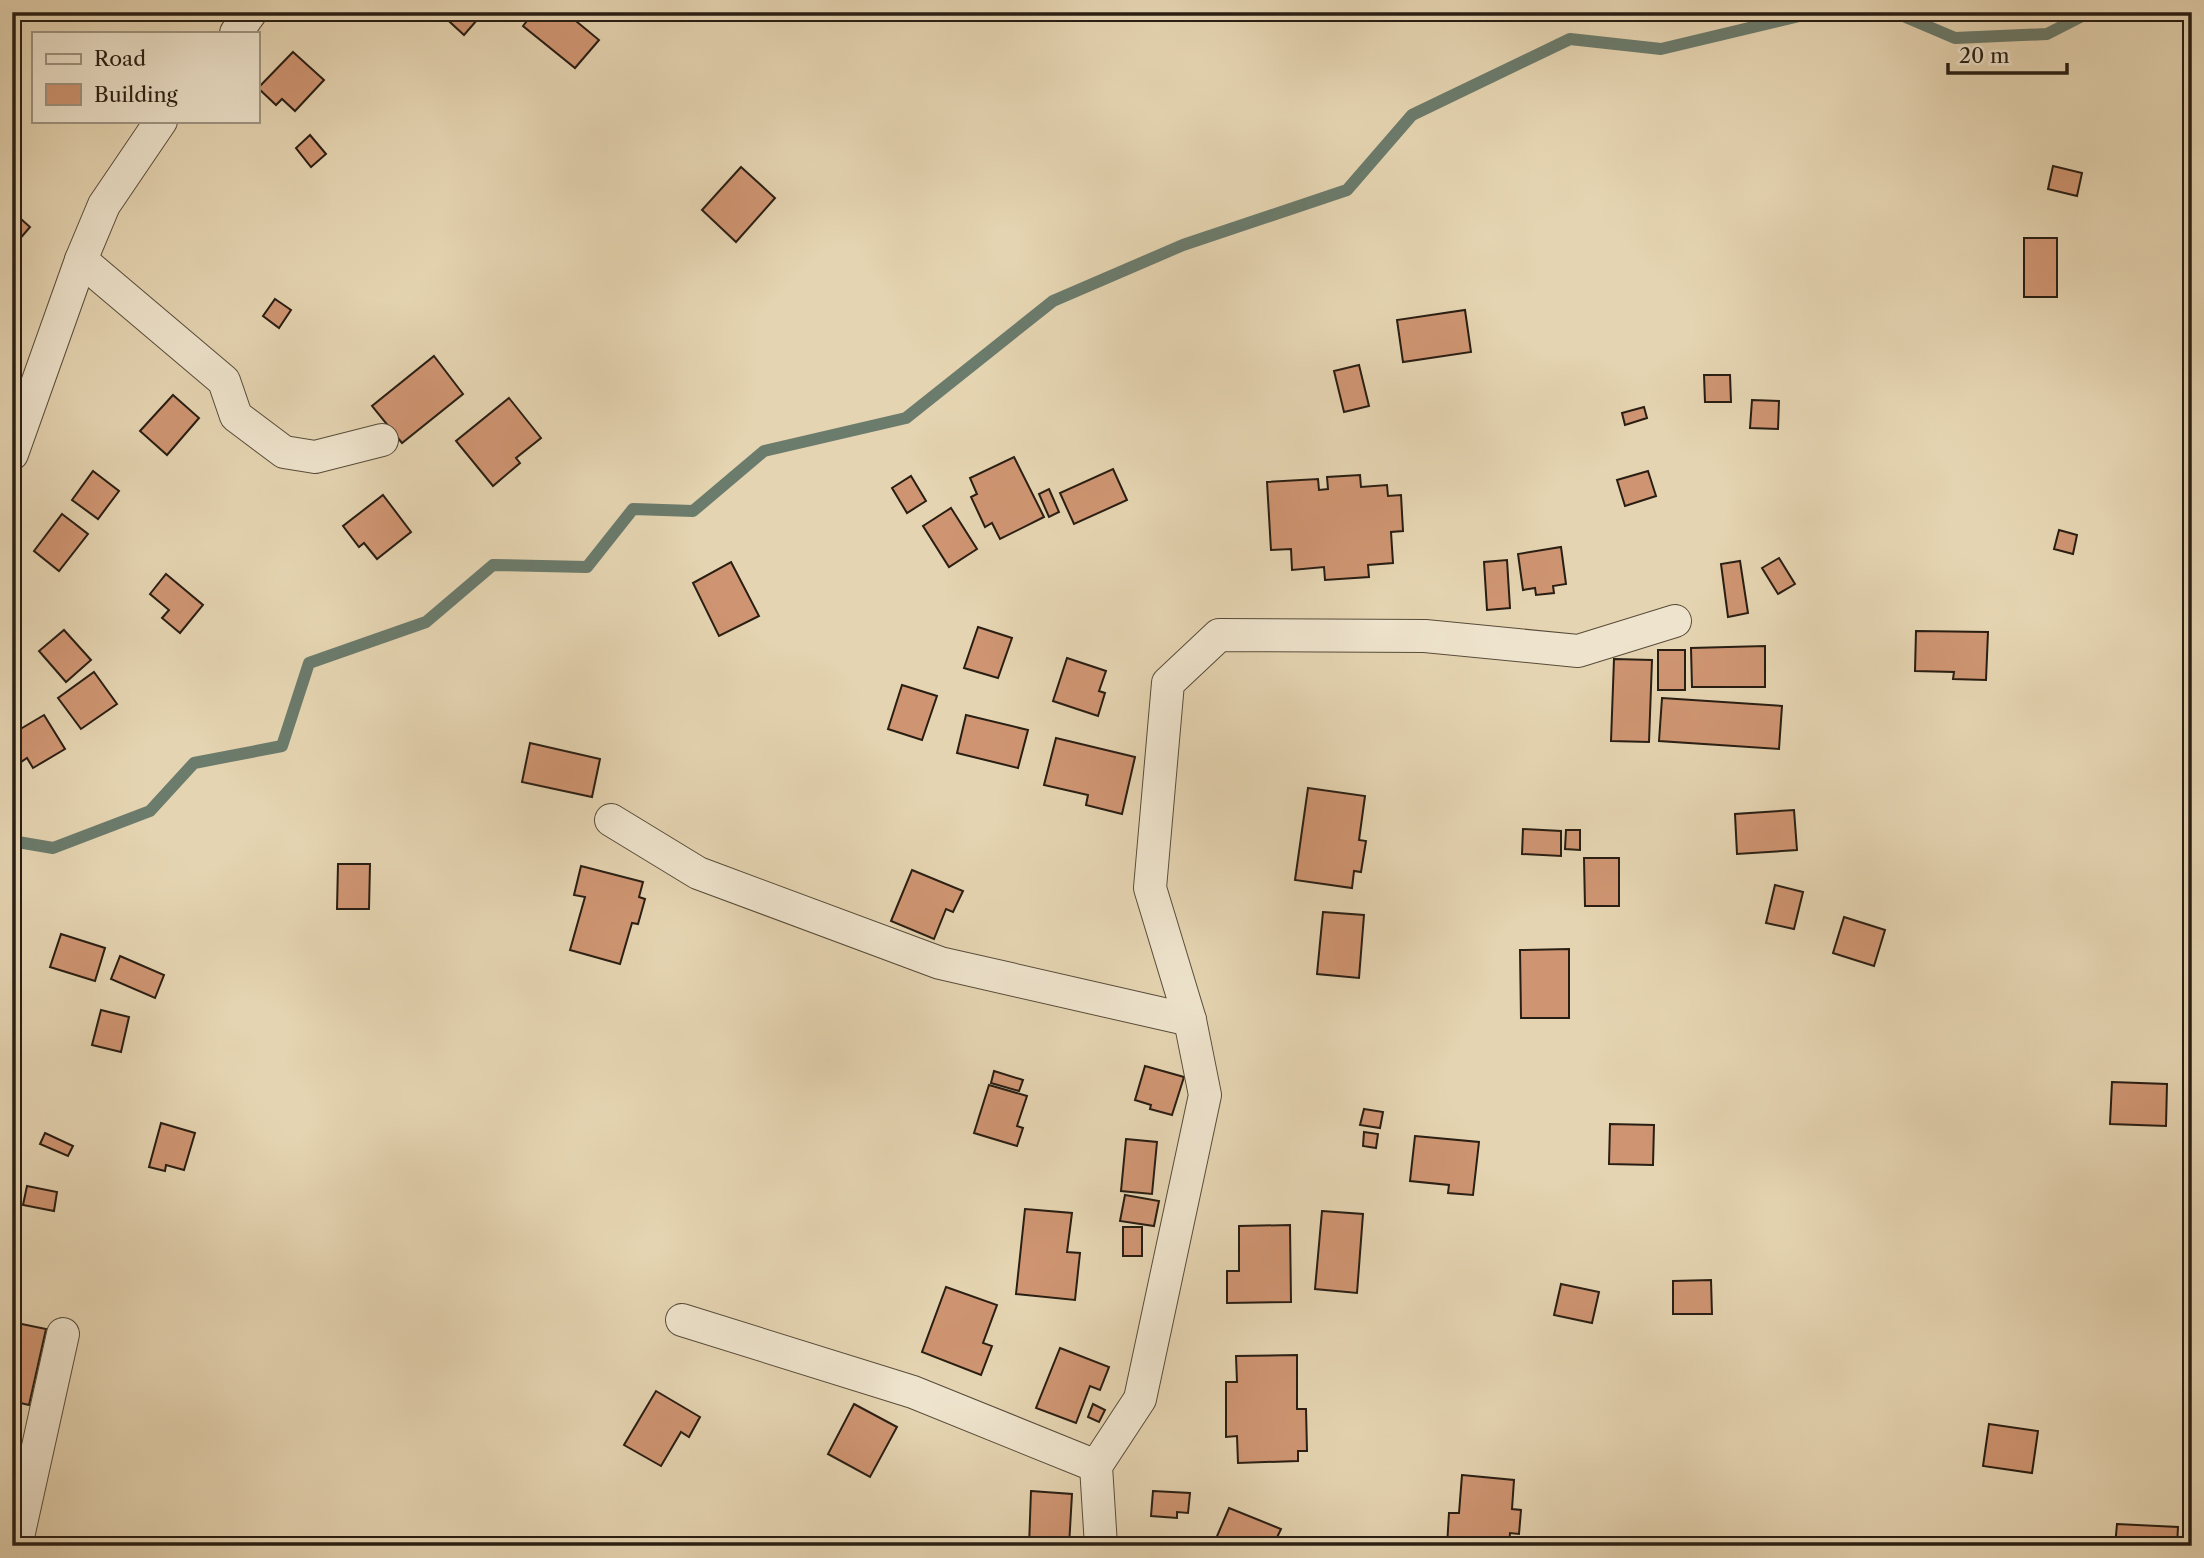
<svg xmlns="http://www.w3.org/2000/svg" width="2204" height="1558" viewBox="0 0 2204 1558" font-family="'Libre Caslon Text',serif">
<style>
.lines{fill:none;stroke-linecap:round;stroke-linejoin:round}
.stream{stroke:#6b7b6c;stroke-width:12}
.building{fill:#cf9572;stroke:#291e13;stroke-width:2}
.street-casing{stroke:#584c3a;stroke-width:34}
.street{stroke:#eee3cc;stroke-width:32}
</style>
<rect width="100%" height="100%" fill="#e5d4b1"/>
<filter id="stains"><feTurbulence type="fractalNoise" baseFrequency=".00286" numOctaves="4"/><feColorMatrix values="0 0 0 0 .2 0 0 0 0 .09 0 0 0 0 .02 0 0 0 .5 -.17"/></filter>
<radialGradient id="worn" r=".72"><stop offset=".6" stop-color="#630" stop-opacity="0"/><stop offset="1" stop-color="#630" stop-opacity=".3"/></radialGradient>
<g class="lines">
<g class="stream">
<path d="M1894 12 1955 38 2047 34 2090 12"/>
<path d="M2178 12 2192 14"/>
<path d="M12 841 53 848 150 811 194 763 282 746 309 663 426 622 493 565 587 567 633 509 693 511 764 451 906 418 1053 301 1183 245 1347 190 1412 115 1570 39 1661 49 1816 12"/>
</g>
</g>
<g class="building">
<path d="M439 12H484L464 35Z"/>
<path d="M534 12H565L599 40 575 68 523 26Z"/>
<path d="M293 52 324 80 295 111 282 99 276 105 258 88Z"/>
<path d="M310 135 326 154 311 167 296 148Z"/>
<path d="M2053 166 2082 173 2077 196 2048 189Z"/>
<path d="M741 167 775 198 736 242 702 210Z"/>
<path d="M12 211 30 227 12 248Z"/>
<rect x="2024" y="238" width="33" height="59"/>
<path d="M275 299 291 310 279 328 263 316Z"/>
<path d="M1465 310 1471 352 1403 362 1397 320Z"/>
<path d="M434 356 463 394 402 443 372 406Z"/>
<path d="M1359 365 1369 406 1344 412 1334 371Z"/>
<path d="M1704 375H1730L1731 402H1705Z"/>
<path d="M173 395 199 418 167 455 140 431Z"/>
<path d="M509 398 541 438 516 458 520 463 493 486 456 441Z"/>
<path d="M1752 400 1779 401 1778 429 1750 428Z"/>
<path d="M1644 407 1647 418 1625 425 1622 413Z"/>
<path d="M1014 457 1044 517 1000 539 992 523 985 527 971 497 977 494 970 478Z"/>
<path d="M1113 469 1127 500 1074 524 1060 493Z"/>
<path d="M93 471 119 491 98 519 72 500Z"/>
<path d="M1648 471 1656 496 1625 506 1617 480Z"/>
<path d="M1360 475 1361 487 1387 485 1388 496 1401 495 1403 531 1391 532 1393 563 1368 565 1369 577 1325 580 1324 567 1292 570 1291 549 1271 550 1267 482 1318 479 1319 490 1328 489 1327 477Z"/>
<path d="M911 476 926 501 907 513 892 488Z"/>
<path d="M1049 489 1059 512 1049 517 1039 494Z"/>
<path d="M383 495 411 532 377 559 364 543 359 547 343 526Z"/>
<path d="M951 508 977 549 949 567 923 526Z"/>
<path d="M62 514 88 534 59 571 34 551Z"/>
<path d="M2059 530 2077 535 2073 554 2054 549Z"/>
<path d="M1561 547 1566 584 1553 586 1554 593 1536 595 1535 588 1523 590 1518 554Z"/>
<path d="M1779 558 1795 584 1778 594 1762 568Z"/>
<path d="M1507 560 1510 608 1487 610 1484 562Z"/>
<path d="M1740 561 1748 613 1728 617 1721 564Z"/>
<path d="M731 562 759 616 719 636 693 583Z"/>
<path d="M166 574 203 605 180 633 162 618 169 610 150 594Z"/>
<path d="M978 627 1012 638 998 678 964 668Z"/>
<path d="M64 630 91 660 66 682 39 651Z"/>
<path d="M1916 631 1988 632 1986 680 1953 679 1954 672 1915 671Z"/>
<path d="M1765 646V687H1692L1691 648Z"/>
<rect x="1658" y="650" width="27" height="40"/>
<path d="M1067 658 1106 671 1099 691 1105 693 1098 716 1053 701Z"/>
<path d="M1614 659 1652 660 1649 742 1611 741Z"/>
<path d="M94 672 117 704 81 729 58 698Z"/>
<path d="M902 685 937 696 922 740 888 729Z"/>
<path d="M1662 698 1782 706 1779 749 1659 741Z"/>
<path d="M44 715 65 749 33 768 27 758 21 762 13 747 18 744 12 734Z"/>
<path d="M966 715 1028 730 1018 768 957 753Z"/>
<path d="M1056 738 1135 757 1122 814 1086 805 1088 795 1044 785Z"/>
<path d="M530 743 600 759 592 797 522 782Z"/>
<path d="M1308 788 1365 796 1359 840 1366 841 1361 872 1354 871 1352 888 1295 880Z"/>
<path d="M1794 810 1797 850 1737 854 1735 814Z"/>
<path d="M1523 829 1561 831V856L1522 854Z"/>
<path d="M1566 830H1580V850L1565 849Z"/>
<path d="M1584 858H1619V906H1585Z"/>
<path d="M338 864H370L369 909H337Z"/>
<path d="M581 866 643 882 639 897 645 899 638 924 632 923 620 964 570 950 585 897 574 895Z"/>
<path d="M912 870 963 891 953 912 946 909 934 939 891 921Z"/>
<path d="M1775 885 1803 892 1794 929 1766 923Z"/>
<path d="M1323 912 1364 915 1359 978 1317 974Z"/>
<path d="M1844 917 1885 930 1874 966 1833 953Z"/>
<path d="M61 934 105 948 95 981 50 967Z"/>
<path d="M1569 949V1018H1521L1520 950Z"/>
<path d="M120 956 164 975 155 998 111 979Z"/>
<path d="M101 1010 129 1017 121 1052 92 1045Z"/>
<path d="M1145 1066 1184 1077 1172 1115 1150 1109 1151 1105 1135 1100Z"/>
<path d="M994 1071 1023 1080 1019 1091 991 1083Z"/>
<path d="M2112 1082 2167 1084 2166 1126 2110 1124Z"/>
<path d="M989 1085 1027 1096 1017 1126 1023 1128 1017 1146 974 1133Z"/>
<path d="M1364 1109 1383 1112 1380 1128 1360 1125Z"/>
<path d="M161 1123 195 1133 184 1170 166 1165 165 1171 149 1167Z"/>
<path d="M1610 1124 1654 1125 1653 1165 1609 1164Z"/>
<path d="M1364 1132 1378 1134 1376 1148 1363 1146Z"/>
<path d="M45 1133 73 1146 68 1156 40 1144Z"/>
<path d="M1415 1136 1479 1142 1473 1195 1448 1193 1449 1185 1410 1181Z"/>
<path d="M1126 1139 1157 1142 1152 1194 1121 1191Z"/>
<path d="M27 1186 57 1192 54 1211 23 1205Z"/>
<path d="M1125 1195 1159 1201 1154 1226 1120 1221Z"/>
<path d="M1025 1209 1072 1213 1067 1252 1080 1253 1075 1300 1016 1294Z"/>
<path d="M1322 1211 1363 1214 1357 1293 1315 1289Z"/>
<path d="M1290 1225 1291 1302 1227 1303V1271H1239V1226Z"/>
<rect x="1123" y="1227" width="19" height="29"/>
<path d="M1711 1280 1712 1314H1673V1281Z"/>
<path d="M1561 1284 1599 1292 1592 1323 1554 1315Z"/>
<path d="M946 1287 997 1305 983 1343 992 1346 981 1375 922 1352Z"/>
<path d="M12 1322 46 1329 29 1405 12 1401Z"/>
<path d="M1060 1348 1109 1367 1100 1390 1090 1386 1076 1423 1036 1408Z"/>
<path d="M1297 1355V1409H1306L1307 1451H1298V1461L1238 1463 1237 1436 1226 1437V1382H1237L1236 1356Z"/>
<path d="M656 1391 700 1417 689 1437 681 1432 661 1466 624 1445Z"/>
<path d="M854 1404 897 1427 870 1477 828 1454Z"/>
<path d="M1093 1404 1105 1410 1099 1422 1088 1417Z"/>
<path d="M1989 1424 2038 1431 2032 1473 1983 1466Z"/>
<path d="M1462 1475 1514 1480 1512 1509 1521 1510 1519 1534 1510 1533 1509 1546H1447L1449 1513H1459Z"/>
<path d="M1031 1491 1072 1494 1069 1546H1029Z"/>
<path d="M1153 1491 1190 1493 1188 1513 1177 1512V1518L1151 1516Z"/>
<path d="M1229 1508 1281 1529 1273 1546H1228L1215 1541Z"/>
<path d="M2117 1524 2178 1527 2177 1546H2115Z"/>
</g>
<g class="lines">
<defs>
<g id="street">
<path d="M236 33 251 12"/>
<path d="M81 260 224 381 236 416 284 452 315 457 382 440"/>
<path d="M12 454 81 260 104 205 161 121"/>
<path d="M611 820 698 873 940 963 1190 1020"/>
<path d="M682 1320 913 1392 1096 1466"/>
<path d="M16 1546 63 1334"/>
<path d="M1101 1546 1096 1466 1140 1399 1205 1095 1190 1020 1150 888 1168 683 1219 635 1425 636 1578 651 1675 621"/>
</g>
</defs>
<use href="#street" class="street-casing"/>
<use href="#street" class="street"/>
</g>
<rect width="2204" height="1558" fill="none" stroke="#e5d4b1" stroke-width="42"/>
<rect x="14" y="14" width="2176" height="1530" fill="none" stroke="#291e13" stroke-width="3.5"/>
<rect x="21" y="21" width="2162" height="1516" fill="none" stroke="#291e13" stroke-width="2"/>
<rect x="32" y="32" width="228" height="91" fill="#eee3cc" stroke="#9f9482" stroke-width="2"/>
<rect x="46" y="54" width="35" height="10" fill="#eee3cc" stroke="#9f9482" stroke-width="2"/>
<text x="94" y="66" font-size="21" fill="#291e13">Road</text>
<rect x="46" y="84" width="35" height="21" fill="#cf9572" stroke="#9f9482" stroke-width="2"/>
<text x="94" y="102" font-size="21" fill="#291e13">Building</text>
<path d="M1948 63v10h119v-10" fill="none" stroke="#291e13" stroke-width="3.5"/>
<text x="1959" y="63" font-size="21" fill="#291e13" stroke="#eee3cc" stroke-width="5" paint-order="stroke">20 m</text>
<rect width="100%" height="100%" filter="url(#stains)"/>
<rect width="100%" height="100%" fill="url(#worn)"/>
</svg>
